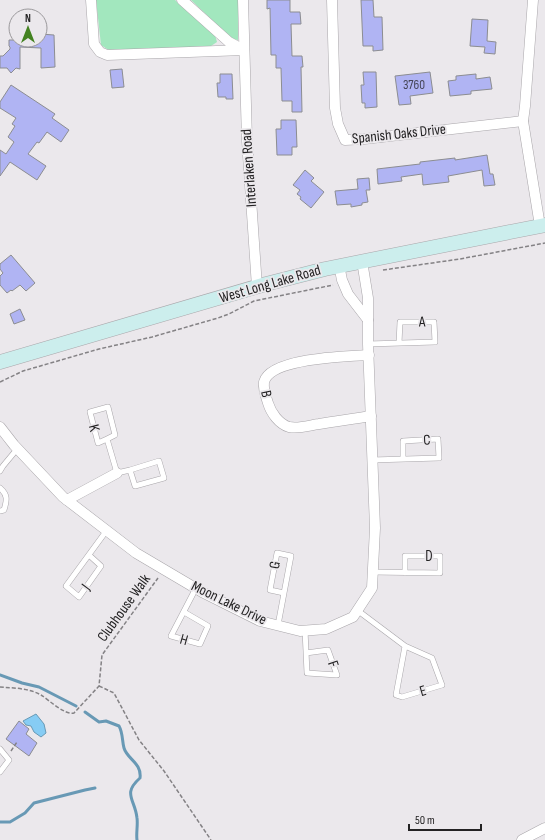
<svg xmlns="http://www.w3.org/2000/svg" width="545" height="840" viewBox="0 0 545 840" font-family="'Sofia Sans Condensed',sans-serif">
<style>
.green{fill:#a2e7be}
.water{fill:#86ccf4;stroke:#6899b5}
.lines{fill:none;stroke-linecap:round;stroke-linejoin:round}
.stream{stroke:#6899b5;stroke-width:3}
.building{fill:#b0b4f3;stroke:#8c8d91}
.service-casing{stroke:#a9a6aa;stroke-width:6}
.minor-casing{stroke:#a9a6aa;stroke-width:11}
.secondary-casing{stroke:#a9a6aa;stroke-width:15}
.path{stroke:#848285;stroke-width:1.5;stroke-dasharray:4 2;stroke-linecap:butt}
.service{stroke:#fff;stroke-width:5}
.minor{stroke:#fff;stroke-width:10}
.secondary{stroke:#cceeed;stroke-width:14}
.labels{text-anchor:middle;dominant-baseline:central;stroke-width:3.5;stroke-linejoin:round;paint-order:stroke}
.number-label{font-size:13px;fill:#464657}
.street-label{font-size:15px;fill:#232223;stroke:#ebe8ec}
</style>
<rect width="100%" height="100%" fill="#ebe8ec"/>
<g class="green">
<path d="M96 0H175L215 35 217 42 211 46 115 52 107 49 101 45Z"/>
<path d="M191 0H238V40L232 39Z"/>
</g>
<path class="water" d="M36 714 44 724 46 733 41 737 34 732 31 726 26 725 23 721Z"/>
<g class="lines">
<g class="stream">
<path d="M0 675 22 683 39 687 76 706"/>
<path d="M85 712 99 722 106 721 119 726C123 733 122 741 124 748 127 759 142 763 140 778 122 794 135 799 137 818 138 825 136 833 137 840"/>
<path d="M0 822H10L25 813 34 803 85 790 95 788"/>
</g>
</g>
<g class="building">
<path d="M267 0H290V12H300L301 24H291L292 56H302L303 67H301L302 112H292V101H282L281 68H276V55H271L270 8 267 9Z"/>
<path d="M361 0H373L374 17H382L383 50 373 51V46H363Z"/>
<path d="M472 19 488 20 487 41 496 42 495 54 484 53 485 47 470 46Z"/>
<path d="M40 34 54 35 55 67 41 68V48L20 47V69L16 68 11 73 7 68H0V56H3L10 49V47L9 46V40H40Z"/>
<path d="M122 69 124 87 112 88 110 70Z"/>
<path d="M363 72H376L377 107 365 108V103H362L361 85H364Z"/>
<path d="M430 72 433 93 410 96 411 104 399 105 395 76Z"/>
<path d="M220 74H232L233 99H226V97H218L217 83H220Z"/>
<path d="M476 74V79L490 77 492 89 471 91V94L450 96 448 81 456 80V76Z"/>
<path d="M11 85 55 114 52 118 69 130 61 142 47 132 39 143 37 142 28 154 46 166 37 180 10 162 0 176V150L6 154 14 142 8 137 15 126 12 124 16 118 0 108V102Z"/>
<path d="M281 120H296L297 147H292V155H277L276 129H281Z"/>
<path d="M487 155 490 174H493L495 185 484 186 482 170 448 176 449 182 423 185 422 174 401 177 402 181 378 184 377 169 420 164V162L455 158V160Z"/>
<path d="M305 170 314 178 311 181 324 192 311 208 300 199 301 197 297 194 300 190 293 185Z"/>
<path d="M369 178 370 190H366L368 202 362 203V205L351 207V204L337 205 335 191 358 189 357 179Z"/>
<path d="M11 255 35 283 26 291 20 285 12 291 11 290 7 293 0 285V276L3 273 0 269V264Z"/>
<path d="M20 309 25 320 14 324 10 314Z"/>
<path d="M19 721 29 729 26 734 37 743 29 756 6 739Z"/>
</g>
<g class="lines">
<defs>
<g id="service">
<path d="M368 344 435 342 434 322H400L399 343"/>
<path d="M107 439 98 443 90 412 108 407 115 435 107 439 117 473 130 470 135 486 164 478 159 461 130 470"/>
<path d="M372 460 439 458 438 439 403 441V459"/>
<path d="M0 471 3 466 18 448"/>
<path d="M0 488C8 495 7 500 4 510L0 511"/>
<path d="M89 555 101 566 79 597 66 586 107 530"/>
<path d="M373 572 440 573V556H405V573"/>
<path d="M357 610 405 646 396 695 402 697 442 685 432 658 405 646"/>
<path d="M184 612 208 626 200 644 171 636 196 588"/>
<path d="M278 625 291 556 277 553 270 590 284 593"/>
<path d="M305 630 307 673 337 675 328 650 306 653"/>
<path d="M0 749 9 760 0 772"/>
</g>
<g id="minor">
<path d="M91 0 94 44 100 52 107 55 244 50"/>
<path d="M182 0 229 42 244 50"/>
<path d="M243 0 247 140 257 287"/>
<path d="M332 0 335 108 338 124 345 140 364 139 523 121"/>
<path d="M533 0 525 106 523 121 540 226"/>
<path d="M339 265 342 280 348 294 368 320"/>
<path d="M369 355C348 356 270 358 264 382 263 389 266 397 268 403 271 413 279 424 289 427 300 429 310 425 319 424 336 421 354 419 371 416"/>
<path d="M0 427 14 445 63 497 136 553 202 592 260 621 300 631 326 629 353 617 372 588 375 528 368 344V298L362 261"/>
<path d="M67 500 117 473"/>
<path d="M522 840 545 828"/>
</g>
<path id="secondary" d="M0 362 266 284 325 269 545 225"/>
</defs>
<use href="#service" class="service-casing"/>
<use href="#minor" class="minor-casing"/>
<use href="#secondary" class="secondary-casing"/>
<g class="path">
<path d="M383 270 460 259 545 243"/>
<path d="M0 382 23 371 99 349 152 337 218 318 229 314 254 301 333 285"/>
<path d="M99 686 114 693 139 740 164 771 211 840"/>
<path d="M0 687C13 688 29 688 41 695 49 700 64 715 74 713L99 686 102 655 158 578"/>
<path d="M11 751 17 742"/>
</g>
<use href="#service" class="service"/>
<use href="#minor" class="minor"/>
<use href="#secondary" class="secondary"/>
</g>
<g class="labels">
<g class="number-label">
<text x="414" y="85">3760</text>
</g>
<g class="street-label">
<text transform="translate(399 134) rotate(-6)">Spanish Oaks Drive</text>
<text transform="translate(249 168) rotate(-94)">Interlaken Road</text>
<text transform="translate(270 284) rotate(-16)">West Long Lake Road</text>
<text transform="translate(422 322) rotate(-1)">A</text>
<text transform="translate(266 394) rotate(79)">B</text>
<text transform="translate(94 428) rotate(76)">K</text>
<text transform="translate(427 440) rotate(-3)">C</text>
<text x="429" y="556">D</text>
<text transform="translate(275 565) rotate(-80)">G</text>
<text transform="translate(86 587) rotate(-54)">J</text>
<text transform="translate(229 603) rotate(26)">Moon Lake Drive</text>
<text transform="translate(124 608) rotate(-54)">Clubhouse Walk</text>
<text transform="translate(184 640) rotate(16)">H</text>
<text transform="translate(333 664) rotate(71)">F</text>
<text transform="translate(423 691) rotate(-16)">E</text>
</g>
</g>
<g transform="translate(28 28)"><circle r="19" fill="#ebe8ec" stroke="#9b999c"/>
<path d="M0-3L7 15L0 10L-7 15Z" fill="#438221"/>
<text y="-6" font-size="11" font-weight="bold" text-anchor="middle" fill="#232223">N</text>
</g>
<path d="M409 824v6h72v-6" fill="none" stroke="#232223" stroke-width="2"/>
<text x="415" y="824" font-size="12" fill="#232223" stroke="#ebe8ec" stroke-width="3" paint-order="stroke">50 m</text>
</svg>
